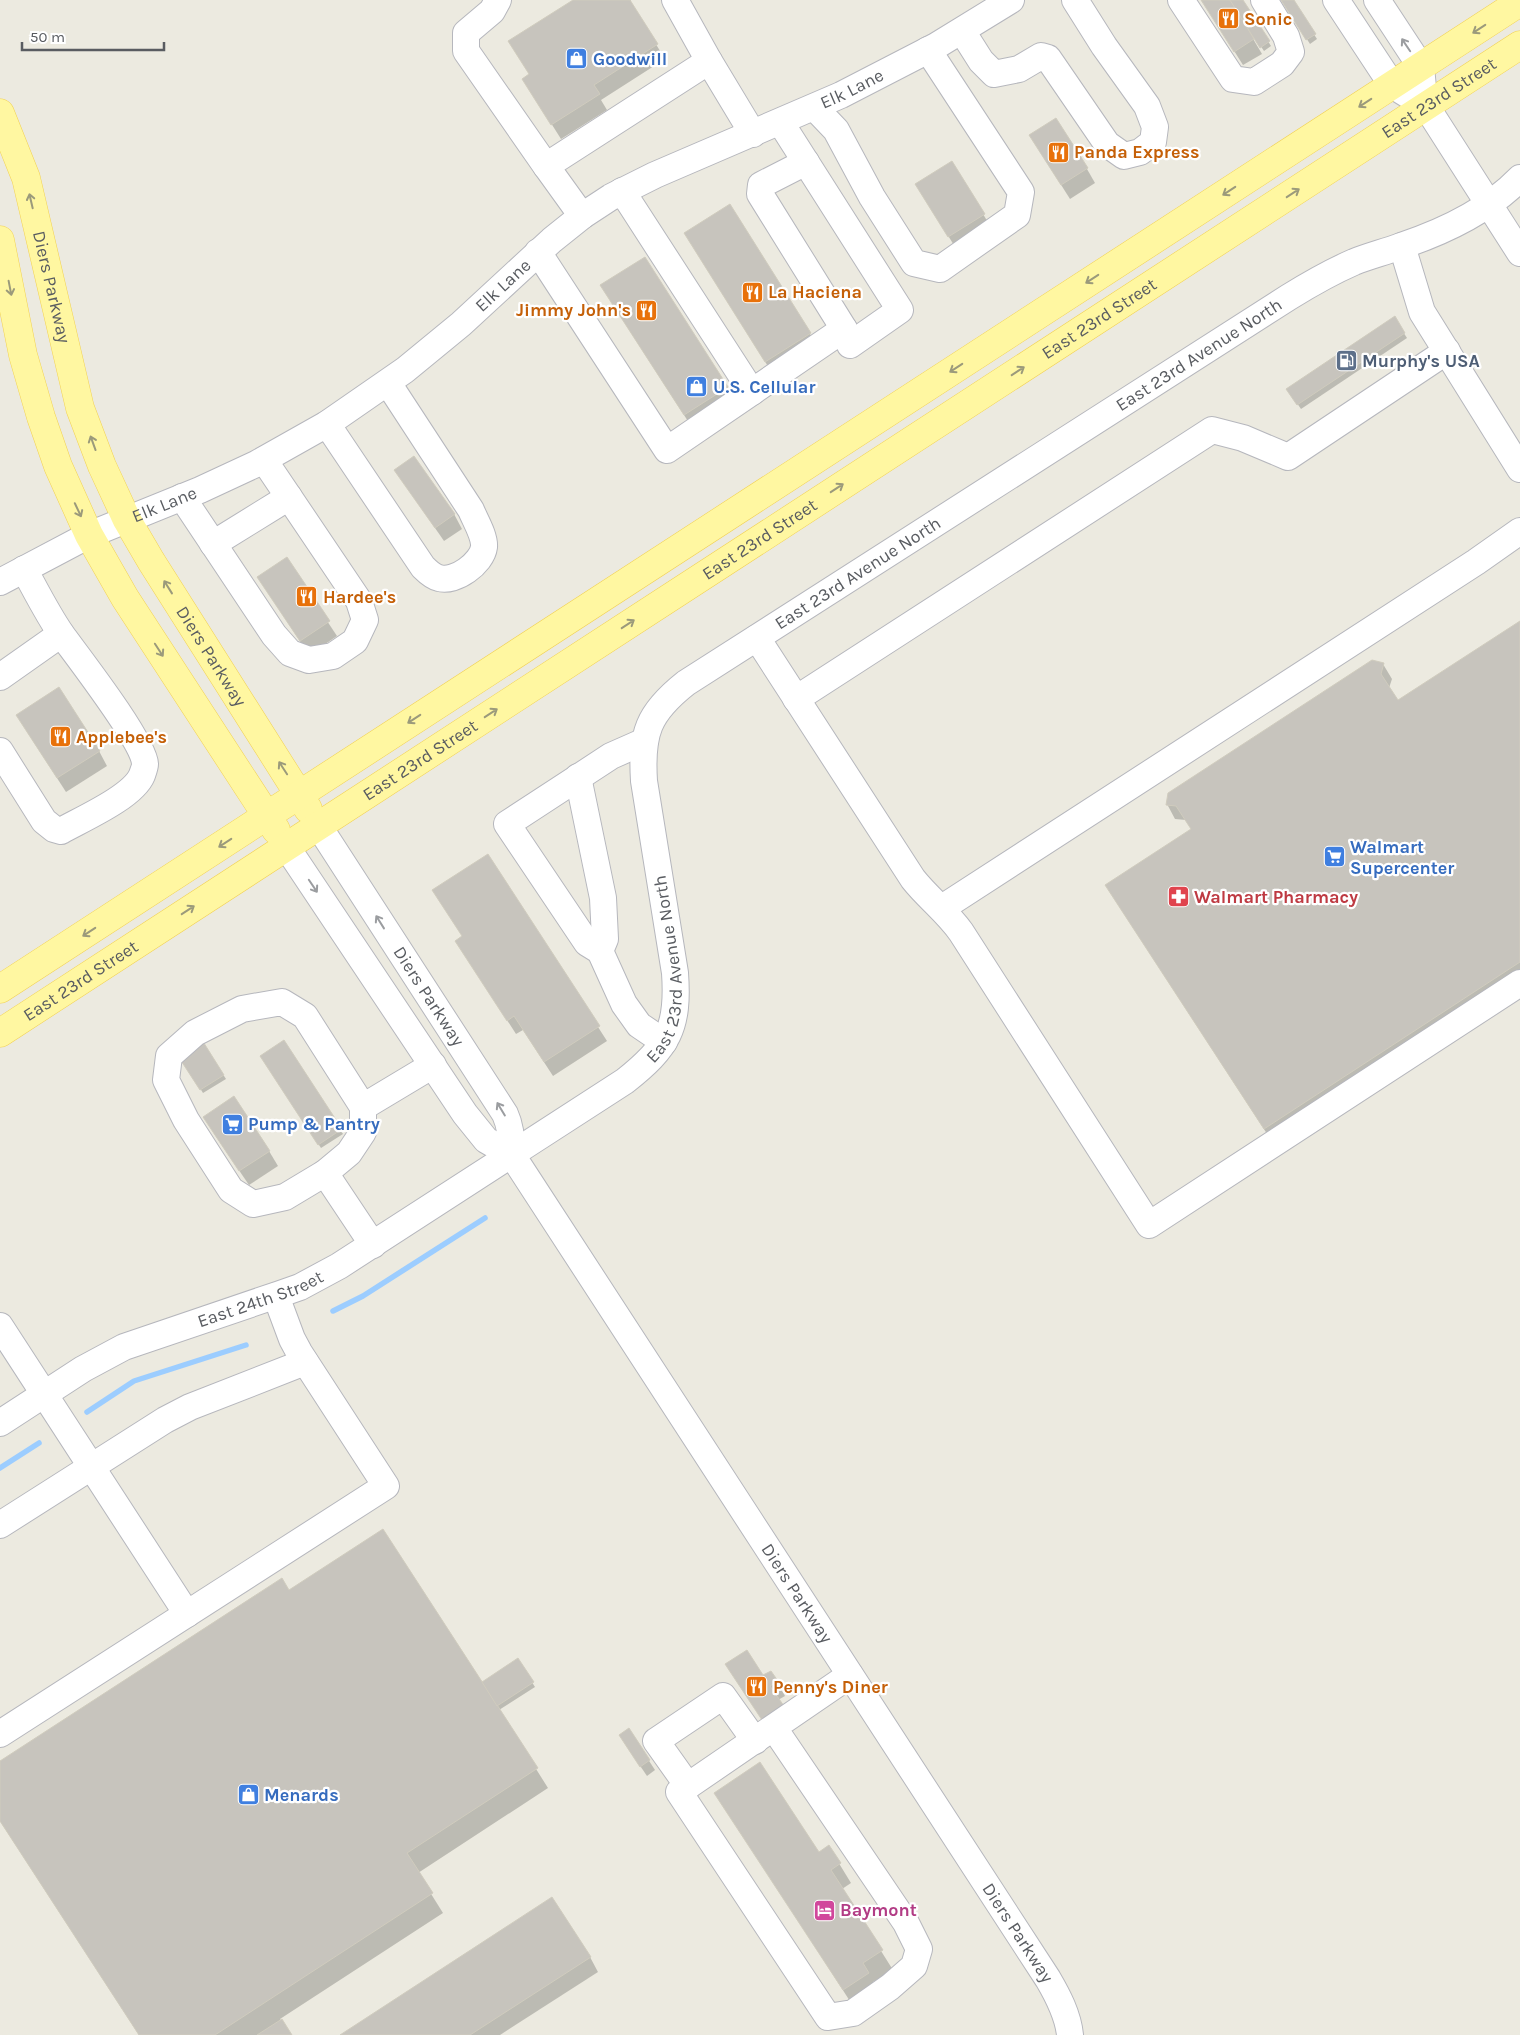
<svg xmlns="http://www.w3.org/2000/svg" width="1520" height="2035" viewBox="0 0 1520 2035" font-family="Karla,sans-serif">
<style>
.shadow{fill:#0003}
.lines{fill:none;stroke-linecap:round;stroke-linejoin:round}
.stream{stroke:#9ccdff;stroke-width:5.5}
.building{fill:#c7c4bd;stroke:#d0ccbe}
.minor-casing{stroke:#b6b7bd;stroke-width:28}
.major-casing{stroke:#f2d153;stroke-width:29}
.minor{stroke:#fff;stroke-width:26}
.major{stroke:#fff7a1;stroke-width:28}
.oneway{stroke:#9b9a7b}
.oneway2{stroke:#9b9da0}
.labels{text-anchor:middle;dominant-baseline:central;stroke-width:4.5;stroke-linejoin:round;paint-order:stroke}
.food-label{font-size:18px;font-weight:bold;fill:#c56008;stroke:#fff;text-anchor:start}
.shop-label{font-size:18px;font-weight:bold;fill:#366cbe;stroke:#fff;text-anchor:start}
.street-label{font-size:18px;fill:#595c61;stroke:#fff}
.service-label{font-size:18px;font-weight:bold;fill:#4e5e75;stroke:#fff;text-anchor:start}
.health-label{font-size:18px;font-weight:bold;fill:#be3a42;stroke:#fff;text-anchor:start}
.hotel-label{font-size:18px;font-weight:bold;fill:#b23c85;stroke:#fff;text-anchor:start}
</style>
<rect width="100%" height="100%" fill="#eceae0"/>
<g class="shadow">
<path d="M575 0H631L630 2 665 59 601 100 607 110 561 139 532 93 530 75Z"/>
<path d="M1202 0H1242L1271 46 1264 51 1254 36 1252 37 1262 54 1243 65Z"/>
<path d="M1282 0H1292L1317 39 1310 44Z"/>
<path d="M1039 150 1087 169 1095 183 1070 199Z"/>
<path d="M925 199 983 214 992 229 957 250Z"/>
<path d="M694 248 810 334 818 348 774 376Z"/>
<path d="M610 300 727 387 736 402 693 429Z"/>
<path d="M1394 318 1407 338 1301 409 1290 393Z"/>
<path d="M395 470 454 514 462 529 444 541Z"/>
<path d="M286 559 337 636 309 655 258 577Z"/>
<path d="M1520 622V982L1273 1143 1115 900 1192 830 1186 820 1175 819 1167 804 1383 664 1392 679 1389 688 1398 702Z"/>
<path d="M26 730 99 751 107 766 66 792Z"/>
<path d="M465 955 598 1027 607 1041 553 1076 523 1030 516 1034Z"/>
<path d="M202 1042 226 1079 203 1093 180 1056Z"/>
<path d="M284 1042 343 1134 321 1148 262 1057Z"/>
<path d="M213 1132 269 1151 278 1166 249 1185Z"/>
<path d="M289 1591 482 1684 518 1660 535 1687 499 1710 548 1788 418 1873 443 1913 280 2019 291 2035H139L0 1821V1762Z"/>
<path d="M763 1677 777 1682 785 1696 778 1700Z"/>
<path d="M629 1730 655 1770 647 1776 626 1745Z"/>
<path d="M716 1793 819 1854 829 1847 851 1883 842 1889 893 1970 873 1982 879 1993 855 2009Z"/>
<path d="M590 1957 598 1972 500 2035H343Z"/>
</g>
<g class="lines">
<g class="stream">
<path d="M333 1311 363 1296 485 1218"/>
<path d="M87 1412 134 1381 246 1345"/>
<path d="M0 1468 39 1443"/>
</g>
</g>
<g class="building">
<path d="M573 0H630L658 44 594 85 600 94 551 125 522 79 529 74 508 41Z"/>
<path d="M1201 0H1230L1254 39 1234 52Z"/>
<path d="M1230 0H1243L1270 41 1260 48Z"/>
<path d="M1281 0H1294L1316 34 1306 40Z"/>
<path d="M1056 118 1088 168 1061 185 1029 135Z"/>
<path d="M952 161 985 214 948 237 915 184Z"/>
<path d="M730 204 811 333 765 362 684 233Z"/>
<path d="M645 257 728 387 684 415 600 285Z"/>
<path d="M1395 316 1405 333 1297 405 1286 389Z"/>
<path d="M414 456 455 514 435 528 394 470Z"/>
<path d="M287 557 330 621 300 641 257 577Z"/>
<path d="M1520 621V962L1264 1129 1105 885 1191 829 1176 806 1166 805 1168 793 1372 660 1384 663 1381 674 1398 700Z"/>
<path d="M59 687 100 751 57 778 16 715Z"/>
<path d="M488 854 600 1026 544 1062 514 1016 507 1021 455 941 462 936 432 890Z"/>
<path d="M202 1040 224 1075 200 1090 178 1056Z"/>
<path d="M284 1040 342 1129 318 1145 260 1056Z"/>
<path d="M234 1096 270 1151 239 1171 203 1117Z"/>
<path d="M383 1529 538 1768 407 1853 433 1893 215 2035H139L0 1821V1761L282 1578 289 1590Z"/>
<path d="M747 1650 763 1675 771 1671 778 1681 770 1686 784 1706 762 1720 725 1664Z"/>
<path d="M518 1658 534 1682 497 1706 482 1682Z"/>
<path d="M629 1728 650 1760 640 1767 619 1735Z"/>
<path d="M760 1762 819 1852 829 1845 841 1863 831 1870 883 1950 863 1963 869 1973 843 1990 714 1793Z"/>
<path d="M552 1897 591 1957 470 2035H340Z"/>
<path d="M282 2019 292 2035H257Z"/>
</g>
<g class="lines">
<defs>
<g id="minor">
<path d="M498 0 492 11 466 33V51L546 166"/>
<path d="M675 0 709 61"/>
<path d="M1181 0 1233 79 1254 82 1282 64 1291 52 1286 36 1264 0"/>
<path d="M1336 0 1392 85 1426 106 1520 253"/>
<path d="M1377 0 1421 67 1423 88"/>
<path d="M962 31 981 61 994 74 1019 69 1041 56 1048 58 1107 144 1124 156 1140 152 1153 142 1155 127 1147 106 1104 46 1075 0"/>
<path d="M815 108 836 130 872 197 914 263 940 269 1017 215 1021 192 928 50"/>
<path d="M806 162 761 185 760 194 844 329"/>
<path d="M622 191 752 392"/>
<path d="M582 216 546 166 709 61 753 134"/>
<path d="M1402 246 1422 312 1520 469"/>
<path d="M538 252 667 450 844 329 850 345 900 310 781 123"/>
<path d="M327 424 423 567C427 571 434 577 439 578 455 583 482 563 484 547 485 536 475 520 471 510L388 383"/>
<path d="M182 497 274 635 290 653 309 660 333 656 355 641 365 620 359 601 264 460"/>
<path d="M213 544 289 497"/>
<path id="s1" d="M0 582 89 535 200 490 256 464 327 424 405 370 461 324 552 240 582 216 611 197 655 175 841 95 936 46 1011 0"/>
<path d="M757 638 913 879C928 898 947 912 961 932L1149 1225 1520 983"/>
<path d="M0 677 61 634"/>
<path d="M796 699 1212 430 1243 438 1288 457 1447 351"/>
<path d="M645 741 611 756 507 824 587 943 600 951 624 1004 639 1025 664 1042"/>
<path d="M0 751 44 821 54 829 61 831C82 819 133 797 142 775 143 772 145 767 145 764 144 742 78 657 62 635 48 615 36 591 24 569"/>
<path d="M578 777 603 898 605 939 600 951"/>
<path id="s2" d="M318 825 505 1114C511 1127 512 1140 512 1155L1048 1979C1058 1996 1068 2015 1070 2035"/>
<path d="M286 846 465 1114 486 1140 512 1155"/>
<path d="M942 908 1476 562 1520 531"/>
<path d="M363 1107V1132L349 1153 325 1173 285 1197 253 1204 231 1190 186 1120 166 1080 169 1056 195 1033 242 1009 282 1002 305 1016 363 1107 433 1065"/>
<path d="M325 1173 373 1245"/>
<path d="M0 1326 187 1614"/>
<path id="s3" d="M0 1423 83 1369 124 1347 280 1294 300 1287 339 1266 625 1081C668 1047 679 1028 675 973L644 781C641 733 648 713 686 683L1289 297C1310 284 1331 272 1354 262 1369 256 1385 252 1401 246 1443 232 1489 210 1520 178"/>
<path d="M0 1525 165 1420 190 1407 305 1362"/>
<path d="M774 1728 906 1923 919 1949 914 1966 890 1987 853 2013 828 2017 679 1792 850 1675"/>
<path d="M0 1734 386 1486 299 1352 292 1339 276 1296"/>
<path d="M688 1786 656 1741 723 1696 755 1741"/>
</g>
<g id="major">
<path id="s4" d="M0 113 26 178 80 408 102 466 127 520 151 561 308 809"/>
<path d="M0 240 23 355 41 417 58 466 89 535 125 598 276 830"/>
<path d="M0 989 1520 2"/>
<path id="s5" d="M0 1033 1520 45"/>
</g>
</defs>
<use href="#minor" class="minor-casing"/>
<use href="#major" class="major-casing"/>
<use href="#minor" class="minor"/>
<use href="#major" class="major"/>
</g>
<defs><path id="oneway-shaft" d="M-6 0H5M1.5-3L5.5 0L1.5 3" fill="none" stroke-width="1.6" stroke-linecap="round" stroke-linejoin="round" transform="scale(1.25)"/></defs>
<g class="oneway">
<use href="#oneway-shaft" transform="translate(1479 29) rotate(147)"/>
<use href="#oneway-shaft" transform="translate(1365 103) rotate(147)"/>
<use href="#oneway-shaft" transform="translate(1229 191) rotate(147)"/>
<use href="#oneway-shaft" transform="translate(1293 193) rotate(-33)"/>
<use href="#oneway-shaft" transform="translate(31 201) rotate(-103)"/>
<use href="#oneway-shaft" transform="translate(1092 279) rotate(147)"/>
<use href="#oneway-shaft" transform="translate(10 288) rotate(79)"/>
<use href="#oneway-shaft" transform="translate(956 368) rotate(147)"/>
<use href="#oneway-shaft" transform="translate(1018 371) rotate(-33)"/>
<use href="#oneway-shaft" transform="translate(93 443) rotate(-110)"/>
<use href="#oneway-shaft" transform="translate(837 488) rotate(-33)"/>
<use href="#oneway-shaft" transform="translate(78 510) rotate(65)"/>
<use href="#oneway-shaft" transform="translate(168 587) rotate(-122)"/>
<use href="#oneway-shaft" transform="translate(628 624) rotate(-33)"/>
<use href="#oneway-shaft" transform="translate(159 650) rotate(57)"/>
<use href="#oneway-shaft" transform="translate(491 713) rotate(-33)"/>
<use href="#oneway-shaft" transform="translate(414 719) rotate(147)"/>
<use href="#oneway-shaft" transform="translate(283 768) rotate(-123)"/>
<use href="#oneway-shaft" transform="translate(225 843) rotate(147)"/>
<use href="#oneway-shaft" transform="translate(188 910) rotate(-33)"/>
<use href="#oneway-shaft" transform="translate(89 932) rotate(147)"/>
</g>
<g class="oneway2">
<use href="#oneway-shaft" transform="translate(1406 45) rotate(-124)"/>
<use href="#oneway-shaft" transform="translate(313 886) rotate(56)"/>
<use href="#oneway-shaft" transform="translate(380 922) rotate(-122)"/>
<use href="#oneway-shaft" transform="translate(501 1109) rotate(-121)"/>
</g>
<defs>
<symbol id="restaurant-square" viewBox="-11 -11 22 22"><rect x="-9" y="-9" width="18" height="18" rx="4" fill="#e8710a" stroke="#fff"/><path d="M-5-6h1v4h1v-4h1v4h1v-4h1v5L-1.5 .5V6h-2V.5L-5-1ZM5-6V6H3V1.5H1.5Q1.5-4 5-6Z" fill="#fff"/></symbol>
<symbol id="shop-square" viewBox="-11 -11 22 22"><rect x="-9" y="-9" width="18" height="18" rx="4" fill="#3f7fe0" stroke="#fff"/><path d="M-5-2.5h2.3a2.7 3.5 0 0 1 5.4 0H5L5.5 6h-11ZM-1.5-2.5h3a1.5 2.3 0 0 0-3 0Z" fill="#fff"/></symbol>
<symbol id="fuel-square" viewBox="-11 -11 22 22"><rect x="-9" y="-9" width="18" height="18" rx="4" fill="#5c6f8a" stroke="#fff"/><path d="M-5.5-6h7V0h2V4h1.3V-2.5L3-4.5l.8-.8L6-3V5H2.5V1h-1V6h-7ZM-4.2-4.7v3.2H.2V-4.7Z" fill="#fff"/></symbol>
<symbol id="supermarket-square" viewBox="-11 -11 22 22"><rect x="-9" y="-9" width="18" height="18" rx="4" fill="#3f7fe0" stroke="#fff"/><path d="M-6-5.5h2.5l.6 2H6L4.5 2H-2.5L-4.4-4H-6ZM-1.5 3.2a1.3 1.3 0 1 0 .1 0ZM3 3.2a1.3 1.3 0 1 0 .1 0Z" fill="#fff"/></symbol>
<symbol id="pharmacy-square" viewBox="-11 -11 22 22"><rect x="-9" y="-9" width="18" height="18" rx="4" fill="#e0444e" stroke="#fff"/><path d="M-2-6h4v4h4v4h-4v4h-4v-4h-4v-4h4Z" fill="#fff"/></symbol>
<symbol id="hotel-square" viewBox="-11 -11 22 22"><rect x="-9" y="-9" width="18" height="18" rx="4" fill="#d1479c" stroke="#fff"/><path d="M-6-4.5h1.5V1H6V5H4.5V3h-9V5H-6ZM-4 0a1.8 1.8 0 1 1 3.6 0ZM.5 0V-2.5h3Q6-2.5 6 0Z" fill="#fff"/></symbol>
</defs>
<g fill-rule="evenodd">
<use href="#restaurant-square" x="1216" y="6" width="25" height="25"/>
<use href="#shop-square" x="564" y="46" width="25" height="25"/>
<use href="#restaurant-square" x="1046" y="140" width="25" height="25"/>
<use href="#restaurant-square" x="740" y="280" width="25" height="25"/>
<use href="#restaurant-square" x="634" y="298" width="25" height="25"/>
<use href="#fuel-square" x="1334" y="348" width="25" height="25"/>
<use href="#shop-square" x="684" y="374" width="25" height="25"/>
<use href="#restaurant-square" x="294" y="584" width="25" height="25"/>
<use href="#restaurant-square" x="48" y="724" width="25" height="25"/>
<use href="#supermarket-square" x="1322" y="844" width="25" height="25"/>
<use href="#pharmacy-square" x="1166" y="884" width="25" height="25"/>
<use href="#supermarket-square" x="220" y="1112" width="25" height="25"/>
<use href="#restaurant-square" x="744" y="1674" width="25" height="25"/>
<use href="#shop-square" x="236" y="1782" width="25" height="25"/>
<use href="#hotel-square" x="812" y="1898" width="25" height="25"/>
</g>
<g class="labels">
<g class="food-label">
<text x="1244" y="19">Sonic</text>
<text x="1074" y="152">Panda Express</text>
<text x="768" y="292">La Haciena</text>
<text x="631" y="310" text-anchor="end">Jimmy John's</text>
<text x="323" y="597">Hardee's</text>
<text x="76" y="737">Applebee's</text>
<text x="773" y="1687">Penny's Diner</text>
</g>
<g class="shop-label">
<text x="593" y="59">Goodwill</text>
<text x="713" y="387">U.S. Cellular</text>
<text x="1350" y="847">Walmart<tspan x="1350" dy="21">Supercenter</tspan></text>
<text x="248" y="1124">Pump &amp; Pantry</text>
<text x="264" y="1795">Menards</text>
</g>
<g class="street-label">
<text stroke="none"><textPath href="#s1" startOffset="992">Elk Lane</textPath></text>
<text stroke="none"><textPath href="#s5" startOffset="1716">East 23rd Street</textPath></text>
<text stroke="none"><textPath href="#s1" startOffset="588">Elk Lane</textPath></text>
<text stroke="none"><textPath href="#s4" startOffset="182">Diers Parkway</textPath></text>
<text stroke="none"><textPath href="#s5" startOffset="1311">East 23rd Street</textPath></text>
<text stroke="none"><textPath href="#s3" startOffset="1759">East 23rd Avenue North</textPath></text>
<text stroke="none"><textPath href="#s1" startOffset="182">Elk Lane</textPath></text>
<text stroke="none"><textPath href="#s5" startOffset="906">East 23rd Street</textPath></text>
<text stroke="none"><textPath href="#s3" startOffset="1354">East 23rd Avenue North</textPath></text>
<text stroke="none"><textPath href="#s4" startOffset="588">Diers Parkway</textPath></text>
<text stroke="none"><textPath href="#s5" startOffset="501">East 23rd Street</textPath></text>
<text stroke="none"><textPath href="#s3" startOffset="845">East 23rd Avenue North</textPath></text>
<text stroke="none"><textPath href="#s5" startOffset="96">East 23rd Street</textPath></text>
<text stroke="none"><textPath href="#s2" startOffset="204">Diers Parkway</textPath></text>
<text stroke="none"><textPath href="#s3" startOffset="290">East 24th Street</textPath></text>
<text stroke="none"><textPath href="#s2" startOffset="909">Diers Parkway</textPath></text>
<text stroke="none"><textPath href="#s2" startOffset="1314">Diers Parkway</textPath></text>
</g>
<g class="service-label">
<text x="1362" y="361">Murphy's USA</text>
</g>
<g class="health-label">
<text x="1194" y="897">Walmart Pharmacy</text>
</g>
<g class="hotel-label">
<text x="840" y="1910">Baymont</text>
</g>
</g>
<path d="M22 42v8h142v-8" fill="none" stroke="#595c61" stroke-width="2.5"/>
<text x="30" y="42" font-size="15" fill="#595c61" stroke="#ffffff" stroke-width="4" paint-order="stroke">50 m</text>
</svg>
